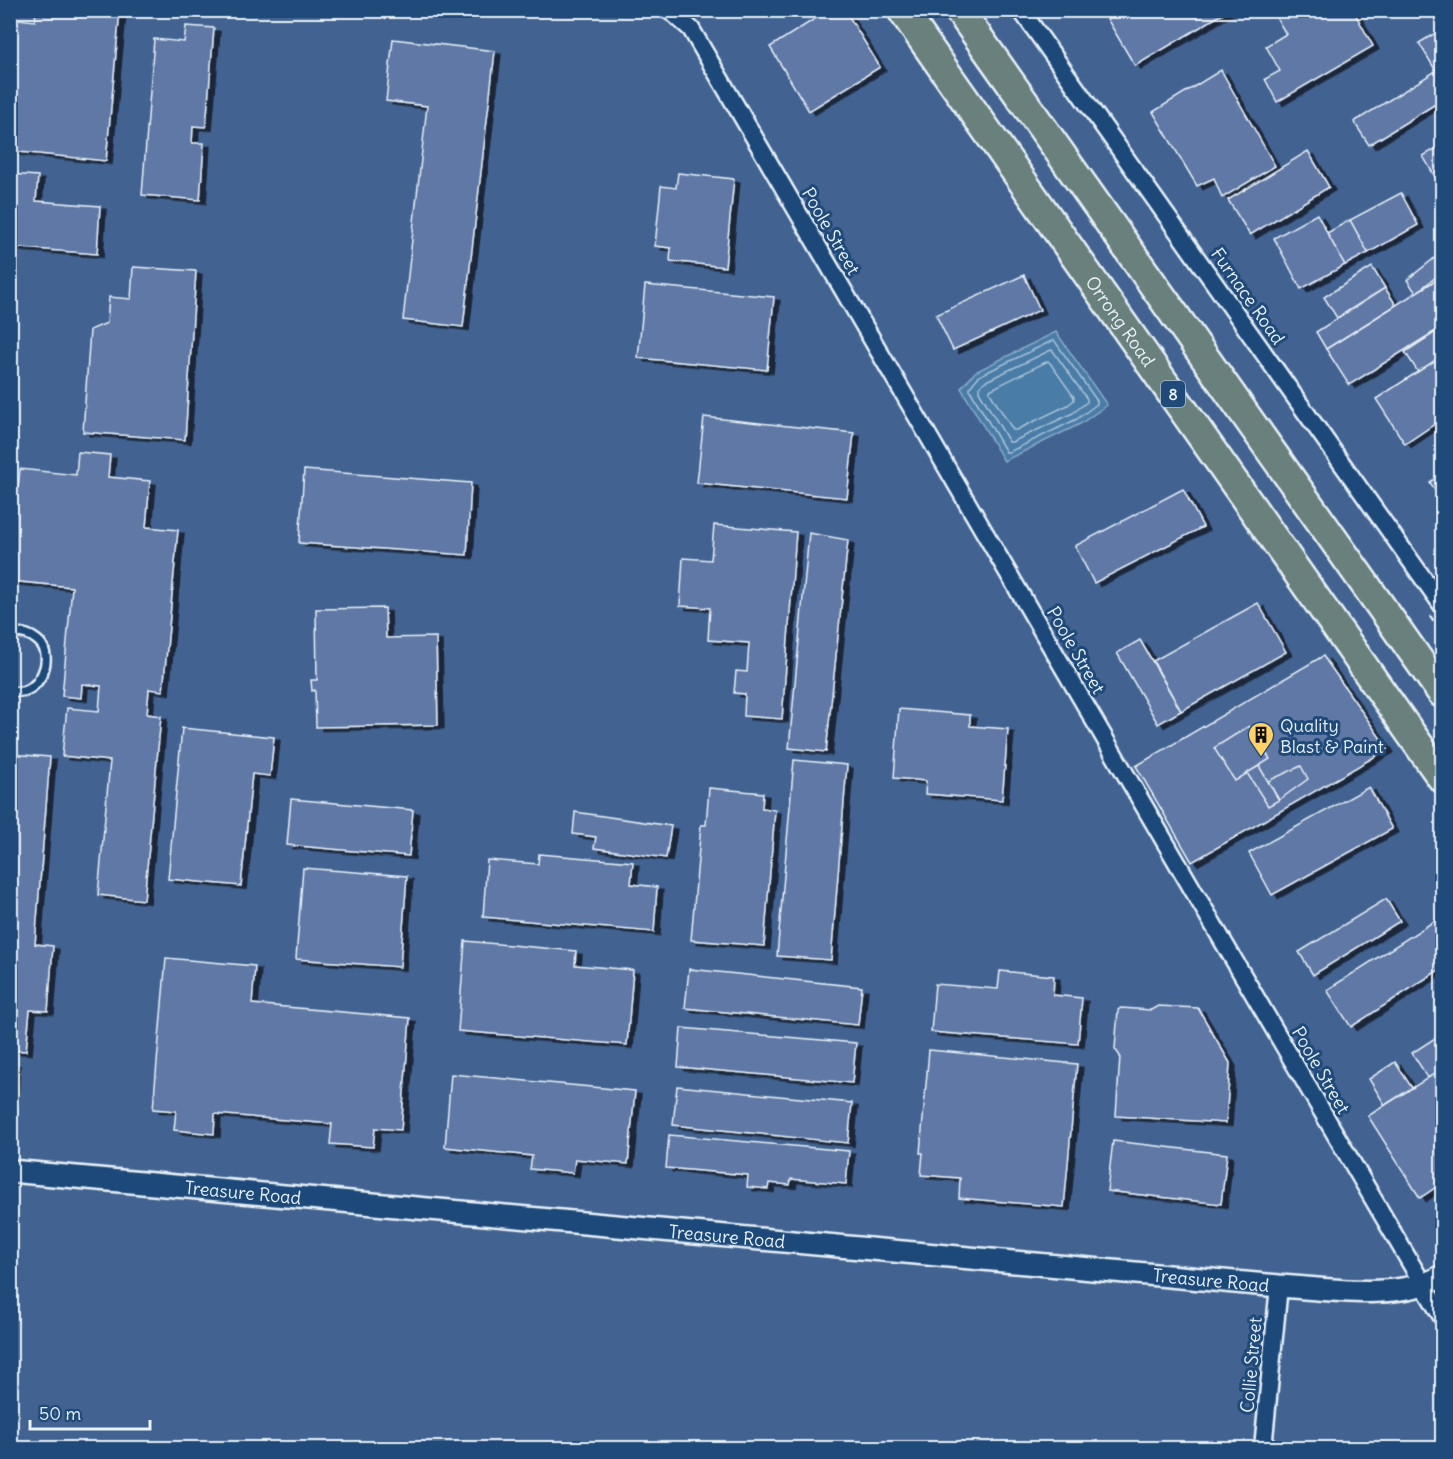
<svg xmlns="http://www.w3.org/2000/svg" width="1453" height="1459" viewBox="0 0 1453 1459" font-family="Delius,sans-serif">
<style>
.built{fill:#426391}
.water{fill:#497ba6;stroke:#89aac7;stroke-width:1.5}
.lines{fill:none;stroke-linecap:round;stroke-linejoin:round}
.shore{stroke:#a8c2d7;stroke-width:1.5}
.building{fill:#6178a5;stroke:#e8f1f8;stroke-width:1.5;filter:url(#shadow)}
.service-casing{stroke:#e8f1f8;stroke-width:13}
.minor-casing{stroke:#e8f1f8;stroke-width:21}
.tertiary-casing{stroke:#e8f1f8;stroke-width:26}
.trunk-casing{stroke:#e8f1f8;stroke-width:33}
.path{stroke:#e8f1f8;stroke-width:3;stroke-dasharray:6 4.5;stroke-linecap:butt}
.service{stroke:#1f4a7a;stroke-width:8}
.minor{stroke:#1f4a7a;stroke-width:16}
.tertiary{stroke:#1f4a7a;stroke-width:21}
.trunk{stroke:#6a807d;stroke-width:28}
.labels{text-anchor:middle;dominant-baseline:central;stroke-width:6;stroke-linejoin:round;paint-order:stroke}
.shield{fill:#1f4a7a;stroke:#acbfd2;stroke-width:1.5}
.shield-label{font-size:16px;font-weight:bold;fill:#e8f1f8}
.street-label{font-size:18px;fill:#e8f1f8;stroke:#1f4a7a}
.poi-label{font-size:18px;fill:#e8f1f8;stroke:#1f4a7a;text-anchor:start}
</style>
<defs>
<filter id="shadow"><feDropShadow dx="6" dy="3.5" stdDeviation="0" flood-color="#0009"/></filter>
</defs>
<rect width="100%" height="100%" fill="#305585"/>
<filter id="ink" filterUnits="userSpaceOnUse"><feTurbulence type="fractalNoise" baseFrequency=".0167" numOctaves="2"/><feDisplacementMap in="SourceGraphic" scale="12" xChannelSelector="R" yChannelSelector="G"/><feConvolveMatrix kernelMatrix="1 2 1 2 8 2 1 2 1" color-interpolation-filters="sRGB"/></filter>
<g filter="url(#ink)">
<rect class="built" x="11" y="11" width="1431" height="1437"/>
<path class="water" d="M1056 332 1107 405 1080 424 1004 461 961 388 975 372Z"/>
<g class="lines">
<g class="shore">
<path d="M1054 340 1097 401V404L1077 419 1009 452H1006L970 390V387L979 376Z"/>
<path d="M1051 350 1053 351 1087 399V402L1073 413 1012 442H1009L979 391V388L984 382Z"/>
<path d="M1048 361 1050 363 1074 397V400L1068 405 1016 430H1013L990 393V390Z"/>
</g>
</g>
<g class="building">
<path d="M36 10H120L106 161 10 151V18L35 21Z"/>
<path d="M829 10H845L880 67 809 111 770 47Z"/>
<path d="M1106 10H1229L1135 66 1103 12Z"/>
<path d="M1272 10H1353L1373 46 1277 102 1265 79 1280 71 1266 46 1286 34Z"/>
<path d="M186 26 214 28 206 127 193 126 192 143H204L200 200 142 195 154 39 184 42Z"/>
<path d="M1442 29V67L1436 71 1419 43Z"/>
<path d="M393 39 495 51 463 327 403 320 427 106 386 101Z"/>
<path d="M1442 67V100L1369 145 1354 122Z"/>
<path d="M1221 70 1275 166 1222 198 1214 178 1197 186 1153 112Z"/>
<path d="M1442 145V189L1423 156Z"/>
<path d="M1308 151 1329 187 1250 235 1228 200Z"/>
<path d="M678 173 734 179 725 267 670 261 671 248 655 246 661 186 676 188Z"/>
<path d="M10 174 38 176 36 201 100 206 97 254 10 247Z"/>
<path d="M1401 193 1418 225 1368 253 1350 220Z"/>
<path d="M1317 214 1345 265 1301 289 1274 238Z"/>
<path d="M1350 220 1368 253 1345 265 1327 233Z"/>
<path d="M1442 252V272L1416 293 1407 280Z"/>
<path d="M133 267 196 271 185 440 83 432 90 330 107 323 109 297 131 299Z"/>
<path d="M1372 267 1385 288 1337 318 1324 297Z"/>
<path d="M1024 275 1040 310 953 350 936 315Z"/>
<path d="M1436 280 1442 290V327L1349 385 1326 349Z"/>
<path d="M645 285 774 297 767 370 638 358Z"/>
<path d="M1385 288 1396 305 1326 349 1316 332Z"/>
<path d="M1442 328V356L1418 372 1405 352Z"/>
<path d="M1442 356V419L1405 444 1376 399Z"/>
<path d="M704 417 854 433 847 498 697 483Z"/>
<path d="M78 452 110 455 108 477 150 481 146 527 178 530 163 691 149 689 147 714 161 716 144 900 98 895 110 761 62 756 67 708 99 711 101 686 82 684 81 698 62 696 72 587 10 581V515L15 516 20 469 76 475Z"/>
<path d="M304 470 471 483 467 555 299 543Z"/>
<path d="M1442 474V503L1430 482Z"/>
<path d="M1183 489 1203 527 1094 583 1075 546Z"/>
<path d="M714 525 796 532 782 719 744 716 745 694 734 693 736 671 747 672 749 643 708 640 710 608 680 606 683 558 711 560Z"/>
<path d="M809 533 848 540 826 752 789 748Z"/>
<path d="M1258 603 1286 652 1181 711 1153 661Z"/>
<path d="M385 608 386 638 436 637 438 725 316 727 315 690 312 691 311 680H317L316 609Z"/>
<path d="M1140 640 1181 711 1158 724 1117 653Z"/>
<path d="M1323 656 1388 749 1192 862 1136 766Z"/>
<path d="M899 709 970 715V726L1008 729 1002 800 925 794 926 781 894 778Z"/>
<path d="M1249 726 1270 759 1235 781 1214 748Z"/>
<path d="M182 728 274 737 270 776 252 774 241 886 168 879Z"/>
<path d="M10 754 50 757 35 944 53 946 48 1011 30 1010 26 1051 10 1050Z"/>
<path d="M794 760 847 765 831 960 777 956Z"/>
<path d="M1259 766 1279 800 1268 806 1247 773Z"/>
<path d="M1301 766 1308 779 1279 800 1268 781Z"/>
<path d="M1369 787 1392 829 1272 895 1249 853Z"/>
<path d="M709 788 763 793 762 808 775 810 764 946 691 940 701 825H706Z"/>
<path d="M291 799 413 810 409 856 287 845Z"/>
<path d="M575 812 671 826 666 858 594 848 596 837 573 834Z"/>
<path d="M539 854 633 862 631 884 657 887 654 932 483 917 487 860 538 864Z"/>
<path d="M303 868 407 876 400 967 296 959Z"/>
<path d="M1386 899 1400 921 1313 975 1299 952Z"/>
<path d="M1442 916V968L1351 1027 1327 990Z"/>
<path d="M465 941 576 951 575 965 633 970 627 1045 458 1031Z"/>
<path d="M166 958 255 966 252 1004 410 1018 401 1130 375 1128 373 1147 330 1144 332 1124 215 1114 214 1134 174 1130 176 1111 153 1109Z"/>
<path d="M689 969 862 987 858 1025 685 1008Z"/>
<path d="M1000 971 1054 976 1053 995 1082 998 1078 1044 931 1032 935 984 998 989Z"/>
<path d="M1158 1006 1198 1008 1230 1063 1226 1123 1116 1116 1120 1056 1115 1049 1118 1010 1121 1008 1151 1010Z"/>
<path d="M681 1028 856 1043 852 1083 678 1067Z"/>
<path d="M1438 1036 1442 1044V1069L1428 1078 1412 1053Z"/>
<path d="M929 1050 1077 1064 1064 1207 959 1198 960 1178 921 1175 923 1153H920Z"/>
<path d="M10 1062H14L12 1103 10 1102Z"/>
<path d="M1395 1062 1412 1088 1385 1105 1369 1079Z"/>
<path d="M1442 1069V1183L1420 1198 1368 1116Z"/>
<path d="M451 1074 635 1091 628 1164 575 1159 573 1173 530 1169 532 1156 445 1147Z"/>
<path d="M677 1086 852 1103 848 1143 673 1125Z"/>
<path d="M669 1135 849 1151 846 1184 791 1179 790 1185 769 1183 768 1189 747 1187 748 1175 666 1168Z"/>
<path d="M1113 1141 1227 1154 1221 1204 1107 1191Z"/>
</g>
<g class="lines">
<defs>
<path id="service" d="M10 631C20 633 29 633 37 640 54 653 44 684 25 691 20 692 15 692 10 692"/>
<g id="minor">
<path d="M668 10 674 14 691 29 1442 1317"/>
<path d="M1021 10 1442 605"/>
<path d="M1263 1448 1279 1286"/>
</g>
<g id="tertiary">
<path id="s1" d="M10 1171 1279 1286C1327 1289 1399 1301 1442 1276"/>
</g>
<g id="trunk">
<path id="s2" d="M902 10 1442 778"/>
<path d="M959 10C1119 239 1282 465 1442 693"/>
</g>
</defs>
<use href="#service" class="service-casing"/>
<use href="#minor" class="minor-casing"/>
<use href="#tertiary" class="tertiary-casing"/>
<use href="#trunk" class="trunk-casing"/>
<path class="path" d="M1430 616 1442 634"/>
<use href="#service" class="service"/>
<use href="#minor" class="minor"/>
<use href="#tertiary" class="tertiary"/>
<use href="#trunk" class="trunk"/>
</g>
</g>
<defs>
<symbol id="building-pin" viewBox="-11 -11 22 30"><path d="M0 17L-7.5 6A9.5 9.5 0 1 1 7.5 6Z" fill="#ffd166" stroke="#1f4a7a"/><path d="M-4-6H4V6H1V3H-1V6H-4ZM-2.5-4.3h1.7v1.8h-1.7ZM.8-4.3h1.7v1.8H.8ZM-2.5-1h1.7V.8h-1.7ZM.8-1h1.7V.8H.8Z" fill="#111"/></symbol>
</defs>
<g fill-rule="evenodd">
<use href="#building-pin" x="1246" y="720" width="30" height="40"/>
</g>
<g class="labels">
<rect class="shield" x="1161" y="381" width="24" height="26" rx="4.5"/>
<g class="shield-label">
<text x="1173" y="394">8</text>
</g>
<g class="street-label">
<text transform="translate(831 231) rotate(60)">Poole Street</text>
<text transform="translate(1248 296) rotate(55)">Furnace Road</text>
<text stroke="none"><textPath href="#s2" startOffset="380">Orrong Road</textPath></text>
<text transform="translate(1076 650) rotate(60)">Poole Street</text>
<text transform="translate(1321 1070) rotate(60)">Poole Street</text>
<text stroke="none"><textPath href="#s1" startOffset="234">Treasure Road</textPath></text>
<text stroke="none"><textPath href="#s1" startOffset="720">Treasure Road</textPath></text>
<text stroke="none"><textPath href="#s1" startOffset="1206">Treasure Road</textPath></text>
<text transform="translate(1251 1365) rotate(-85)">Collie Street</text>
</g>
<g class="poi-label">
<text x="1280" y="725">Quality<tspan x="1280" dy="21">Blast &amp; Paint</tspan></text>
</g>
</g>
<rect width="1453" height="1459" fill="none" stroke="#1f4a7a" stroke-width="36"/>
<rect x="18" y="18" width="1417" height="1423" fill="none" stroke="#e8f1f8" stroke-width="2" filter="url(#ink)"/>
<path d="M30 1420v9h120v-9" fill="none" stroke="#e8f1f8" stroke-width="3"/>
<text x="39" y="1420" font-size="18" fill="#e8f1f8" stroke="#1f4a7a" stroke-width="4.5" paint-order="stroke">50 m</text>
</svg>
